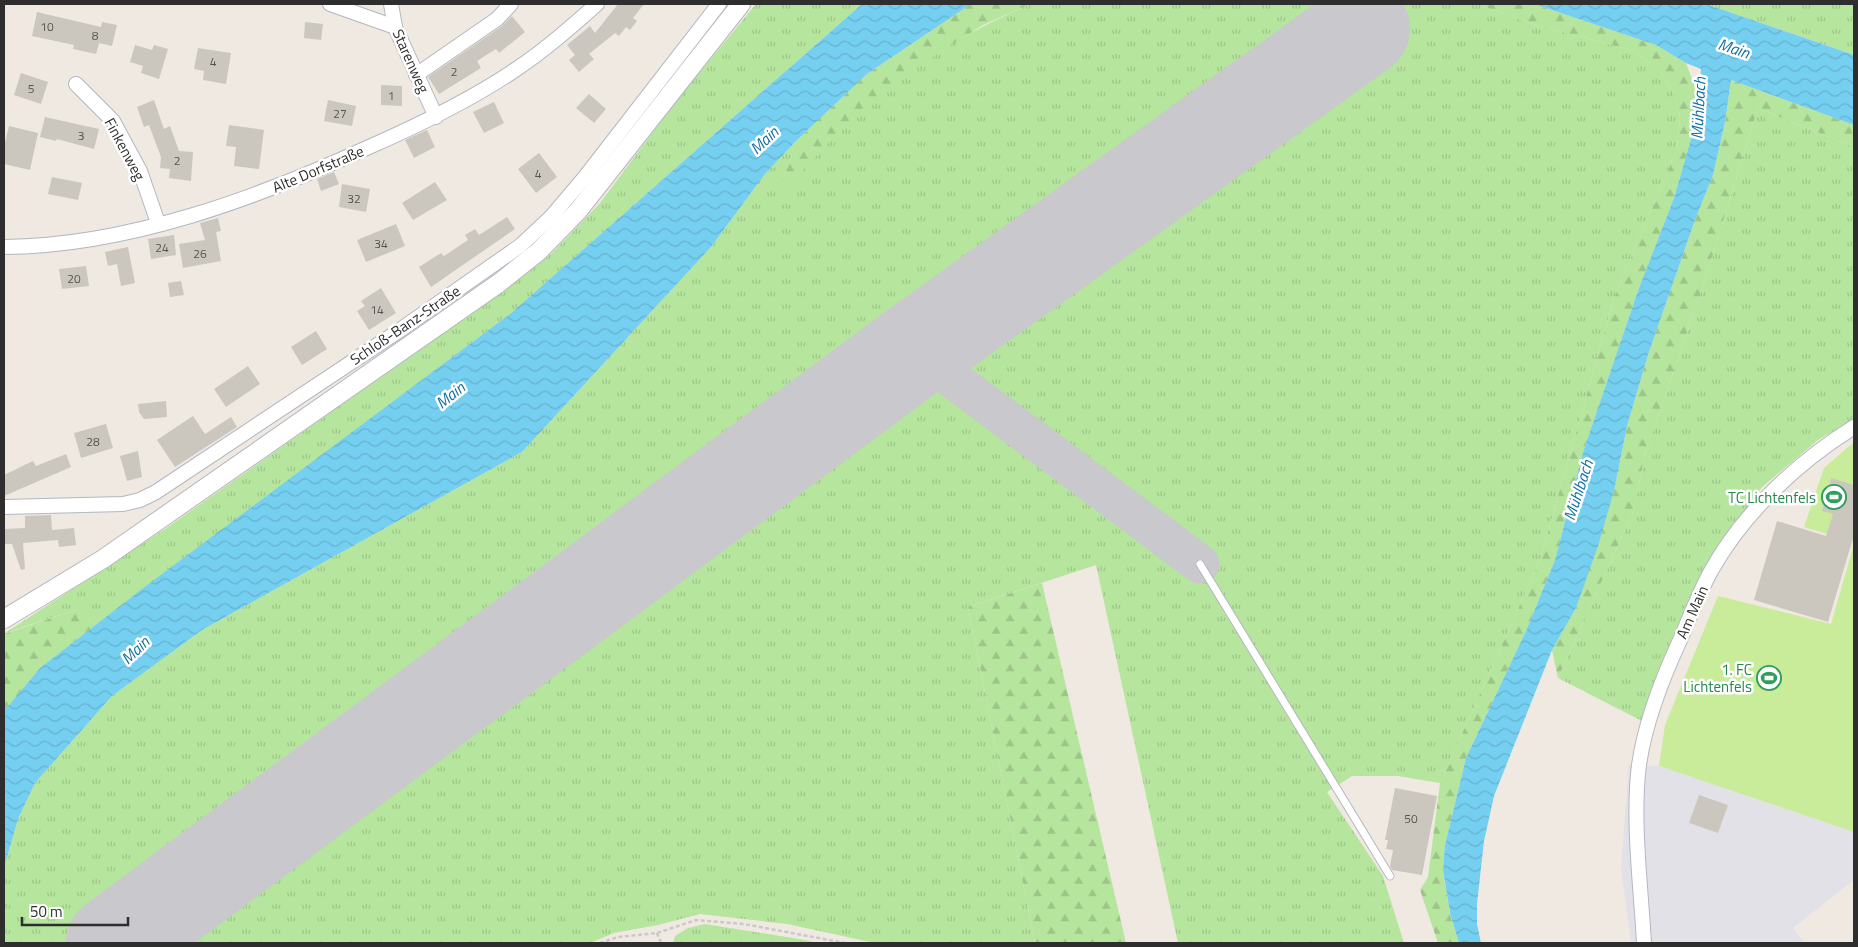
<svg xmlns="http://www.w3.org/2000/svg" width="1858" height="947" viewBox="0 0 1858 947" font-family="'Titillium Web',sans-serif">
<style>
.industrial{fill:#e3e1e8}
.grass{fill:url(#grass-tufts)}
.forest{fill:url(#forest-firs)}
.pitch{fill:#c9ec9a}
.water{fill:url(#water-waves)}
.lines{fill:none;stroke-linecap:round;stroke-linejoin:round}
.taxiway{stroke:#c9c8cc;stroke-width:39}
.runway{stroke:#c9c8cc;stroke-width:96}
.building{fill:#cbc7bf}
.service-casing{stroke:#b4b7c1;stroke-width:9}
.minor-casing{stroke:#b4b7c1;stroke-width:16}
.tertiary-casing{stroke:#b4b7c1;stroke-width:20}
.path{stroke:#c9c9c9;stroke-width:2.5;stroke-dasharray:4 2.5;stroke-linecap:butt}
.service{stroke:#fff;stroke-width:7}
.minor{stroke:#fff;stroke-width:14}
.tertiary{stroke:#fff;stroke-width:18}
.labels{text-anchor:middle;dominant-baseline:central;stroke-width:5;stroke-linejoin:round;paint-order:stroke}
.number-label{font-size:12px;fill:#555452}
.street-label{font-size:15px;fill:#2e2e2e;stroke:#fff}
.leisure-label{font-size:15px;fill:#27864d;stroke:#fff;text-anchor:end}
.water-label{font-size:16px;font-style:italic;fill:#0d6fa3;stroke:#fff}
</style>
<defs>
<pattern id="grass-tufts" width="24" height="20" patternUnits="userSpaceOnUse" patternTransform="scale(1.25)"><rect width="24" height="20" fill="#b6e59e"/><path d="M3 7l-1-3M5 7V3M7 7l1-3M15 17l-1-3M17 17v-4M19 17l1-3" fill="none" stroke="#9dc588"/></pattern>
<pattern id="forest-firs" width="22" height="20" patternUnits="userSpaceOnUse" patternTransform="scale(1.25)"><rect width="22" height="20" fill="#b6e59e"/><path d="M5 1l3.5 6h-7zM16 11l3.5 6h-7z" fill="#9dc588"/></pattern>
<pattern id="water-waves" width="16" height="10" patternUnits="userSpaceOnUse" patternTransform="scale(1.25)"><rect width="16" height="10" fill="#75cff0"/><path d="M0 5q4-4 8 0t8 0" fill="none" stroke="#66b2ce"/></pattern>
</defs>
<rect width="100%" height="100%" fill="#efe9e1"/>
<path class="industrial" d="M1629 765 1659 766 1854 832V880L1793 928 1805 943H1631L1621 868Z"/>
<g class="grass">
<path d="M756 4H862L510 314 96 625 75 610 5 633 165 529 509 287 551 254 600 203 677 100Z"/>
<path d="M1030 4H1477L1526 22 1634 51 1659 70 1673 91 1680 118 1677 149 1614 298 1540 560 1440 783 1398 776H1352L1327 792 1383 876 1404 943H1178L1096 565 968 607 1035 943H875L787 924 700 914 658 925 614 933 590 943H4V868L18 819 35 783 112 696 202 630 522 452 711 247 765 174 796 141 777 198C812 160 853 111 895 80 936 50 983 25 1030 4Z"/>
<path d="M1706 4H1854V55Z"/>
<path d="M1758 108 1854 147V419L1818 440 1762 487 1721 546 1644 722 1558 678 1634 510 1645 453 1700 296Z"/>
<path d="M705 924 805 940 818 943H673L675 936 688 928Z"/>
</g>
<g class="forest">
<path d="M971 4H1030L983 25 894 81 840 130 776 200 796 141 867 74Z"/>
<path d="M1477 4H1534L1656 45 1686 63 1699 98 1691 139 1674 198 1639 288 1584 449 1555 560 1526 631 1466 758 1445 845 1443 871 1450 914 1459 943H1438L1420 890 1428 877 1440 783 1540 560 1614 298 1677 149 1680 118 1673 91 1659 70 1634 51 1526 22Z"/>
<path d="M1731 80 1854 125V147L1758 108 1700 296 1645 453 1634 510 1558 678 1552 650 1576 608 1614 491 1627 426 1648 355 1695 220 1713 175 1725 122Z"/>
<path d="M1042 583 1126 943H1035L968 607Z"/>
<path d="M75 610 96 625 40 668 4 711V634Z"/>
</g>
<g class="pitch">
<path d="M1854 442V542L1804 527 1824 468Z"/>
<path d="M1854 544V832L1659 766 1665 725 1718 596 1831 624Z"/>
</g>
<g class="water">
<path d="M862 4H971L867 74 796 141 765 174 711 247 522 452 202 630 112 696 35 783 18 819 4 868V711L40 668 142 589 510 314Z"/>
<path d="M1534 4H1706L1854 55V125L1731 80 1725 122 1713 175 1695 220 1648 355 1627 426 1614 491 1598 546 1576 608 1552 650 1494 796 1484 841 1477 904V924L1481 943H1459L1450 913 1443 870 1445 845 1466 758 1526 631 1555 560 1584 449 1639 288 1674 198 1691 139 1699 98 1701 69 1686 63 1656 45Z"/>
</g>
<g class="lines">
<path class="taxiway" d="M914 350 1200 564"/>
<path class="runway" d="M114 943 914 350 1362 29"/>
</g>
<g class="building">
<path d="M618 4H644L633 18 637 21 630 30 626 27 619 36 615 33 589 54 594 59 579 72 569 60 575 55 567 45 590 26 595 33Z"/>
<path d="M37 12 101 27 102 22 117 25 112 46 99 43 96 54 73 49 74 45 32 36Z"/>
<path d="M512 16 525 32 499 53 496 49 477 61 481 68 439 94 428 77 502 26Z"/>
<path d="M305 22 323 24 321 40 304 38Z"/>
<path d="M135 45 152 50 154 45 168 49 159 79 141 73 143 66 130 62Z"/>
<path d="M198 48 231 53 226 84 203 80 204 71 194 69Z"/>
<path d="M21 73 48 82 41 104 14 95Z"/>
<path d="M381 85 402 86V106L381 105Z"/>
<path d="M589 94 606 109 594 123 576 108Z"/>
<path d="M154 100 164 129 170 126 179 151 193 152 191 181 169 178 170 169 160 168 161 157 149 125 144 127 137 107Z"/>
<path d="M328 100 356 106 352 126 324 121Z"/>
<path d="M494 102 504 123 484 133 473 112Z"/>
<path d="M45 117 99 129 94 149 57 139 56 141 40 137Z"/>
<path d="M229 125 264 130 259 169 234 166 236 147 226 146Z"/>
<path d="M9 126 38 133 30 170 4 164V147Z"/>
<path d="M427 130 435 147 414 158 405 140Z"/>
<path d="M539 153 557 177 536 193 518 169Z"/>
<path d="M334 172 339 184 321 191 317 179Z"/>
<path d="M52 177 82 183 78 200 48 194Z"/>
<path d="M435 182 447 200 413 220 402 203Z"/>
<path d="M342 184 370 189 366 212 339 207Z"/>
<path d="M507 217 515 229 431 287 419 267 441 253 444 256 468 240 465 235 475 229 479 235Z"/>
<path d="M218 218 221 231 216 232 221 261 183 268 179 244 205 240 200 223Z"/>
<path d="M396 224 405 246 366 262 357 240Z"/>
<path d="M174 235 176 255 151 259 148 239Z"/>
<path d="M128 247 135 283 121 286 117 264 108 266 105 252Z"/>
<path d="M86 266 89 286 62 289 59 269Z"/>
<path d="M181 281 184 295 170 297 168 283Z"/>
<path d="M381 288 396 313 369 330 357 311 365 306 361 301Z"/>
<path d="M316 331 327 349 302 365 291 347Z"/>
<path d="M248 366 260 384 226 407 214 389Z"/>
<path d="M166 401 167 417 144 419 139 412 138 404Z"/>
<path d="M193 416 205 434 231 417 237 427 175 467 157 440Z"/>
<path d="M106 424 113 448 81 458 74 433Z"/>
<path d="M138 451 142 477 127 481 120 456Z"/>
<path d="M66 454 71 467 4 496V475L33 461 36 466Z"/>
<path d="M1831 478 1854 485V535L1828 622 1754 600 1777 521 1826 536 1833 514 1822 511Z"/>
<path d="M51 515 52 530 74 528 76 545 59 547 58 540 23 543 25 569 21 570 12 544H4V529L25 528V516Z"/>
<path d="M1395 788 1437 796 1422 875 1392 870 1390 866 1393 850 1386 849 1388 840H1385Z"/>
<path d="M1699 795 1728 805 1718 833 1689 823Z"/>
</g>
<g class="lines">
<defs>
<path id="service" d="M1200 564 1390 876"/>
<g id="minor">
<path d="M330 4 395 27"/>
<path d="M391 4 395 27 436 117"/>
<path d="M416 75 497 19 511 4"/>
<path d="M76 84 113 121 140 171 158 223"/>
<path d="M4 247C128 246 257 198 369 147 419 125 469 101 515 70 545 50 571 27 597 4"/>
<path d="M4 507 123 504 140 500 156 492 397 332 520 246 552 216 585 177 719 4"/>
<path d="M1644 943C1641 888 1632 819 1639 765 1645 722 1662 679 1680 640 1690 617 1699 593 1711 571 1744 512 1798 462 1854 427"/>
</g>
<path id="tertiary" d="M4 619 103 559 499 283 538 252 578 211 741 4"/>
</defs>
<use href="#service" class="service-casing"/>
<use href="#minor" class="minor-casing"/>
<use href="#tertiary" class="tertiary-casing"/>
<g class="path">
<path d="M657 933 661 943"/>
<path d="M600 943 618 937 657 933 696 920 744 924 845 943"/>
</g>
<use href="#service" class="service"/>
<use href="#minor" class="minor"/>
<use href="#tertiary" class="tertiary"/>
</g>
<defs>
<symbol id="stadium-ring" viewBox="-11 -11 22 22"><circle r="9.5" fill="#fff" stroke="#2e9e5b" stroke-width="1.5"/><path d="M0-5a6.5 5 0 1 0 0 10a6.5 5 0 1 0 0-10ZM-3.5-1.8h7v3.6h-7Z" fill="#2e9e5b"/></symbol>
</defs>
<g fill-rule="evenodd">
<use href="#stadium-ring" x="1820" y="483" width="28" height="28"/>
<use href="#stadium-ring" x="1755" y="664" width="28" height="28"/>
</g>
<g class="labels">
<g class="number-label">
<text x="47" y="26">10</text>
<text x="95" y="35">8</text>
<text x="213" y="61">4</text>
<text x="454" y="71">2</text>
<text x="31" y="88">5</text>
<text x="391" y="95">1</text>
<text x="340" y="113">27</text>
<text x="81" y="135">3</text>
<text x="177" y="160">2</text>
<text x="538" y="173">4</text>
<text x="354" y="198">32</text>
<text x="381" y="243">34</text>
<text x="162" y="247">24</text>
<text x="200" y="253">26</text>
<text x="74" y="278">20</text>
<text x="377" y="309">14</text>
<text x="93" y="441">28</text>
<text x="1411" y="818">50</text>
</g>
<g class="street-label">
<text transform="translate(411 61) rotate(66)">Starenweg</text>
<text transform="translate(125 149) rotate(62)">Finkenweg</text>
<text transform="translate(318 169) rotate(-23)">Alte Dorfstraße</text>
<text transform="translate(405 325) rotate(-34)">Schloß-Banz-Straße</text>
<text transform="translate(1692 612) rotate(-66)">Am Main</text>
</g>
<g class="leisure-label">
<text x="1816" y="497">TC Lichtenfels</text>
<text x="1752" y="669">1. FC<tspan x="1752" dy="17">Lichtenfels</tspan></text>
</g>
<g class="water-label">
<text transform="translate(1734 48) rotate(18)">Main</text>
<text transform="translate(1698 108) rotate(-87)">Mühlbach</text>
<text transform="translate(764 140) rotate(-43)">Main</text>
<text transform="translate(450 395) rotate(-39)">Main</text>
<text transform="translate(1578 490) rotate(-72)">Mühlbach</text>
<text transform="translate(135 650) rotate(-44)">Main</text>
</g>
</g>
<rect width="1858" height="947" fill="none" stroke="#2e2e2e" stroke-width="10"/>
<path d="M22 917v8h106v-8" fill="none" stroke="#2e2e2e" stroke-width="2.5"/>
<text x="30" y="917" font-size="15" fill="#2e2e2e" stroke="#ffffff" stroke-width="4" paint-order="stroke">50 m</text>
</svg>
